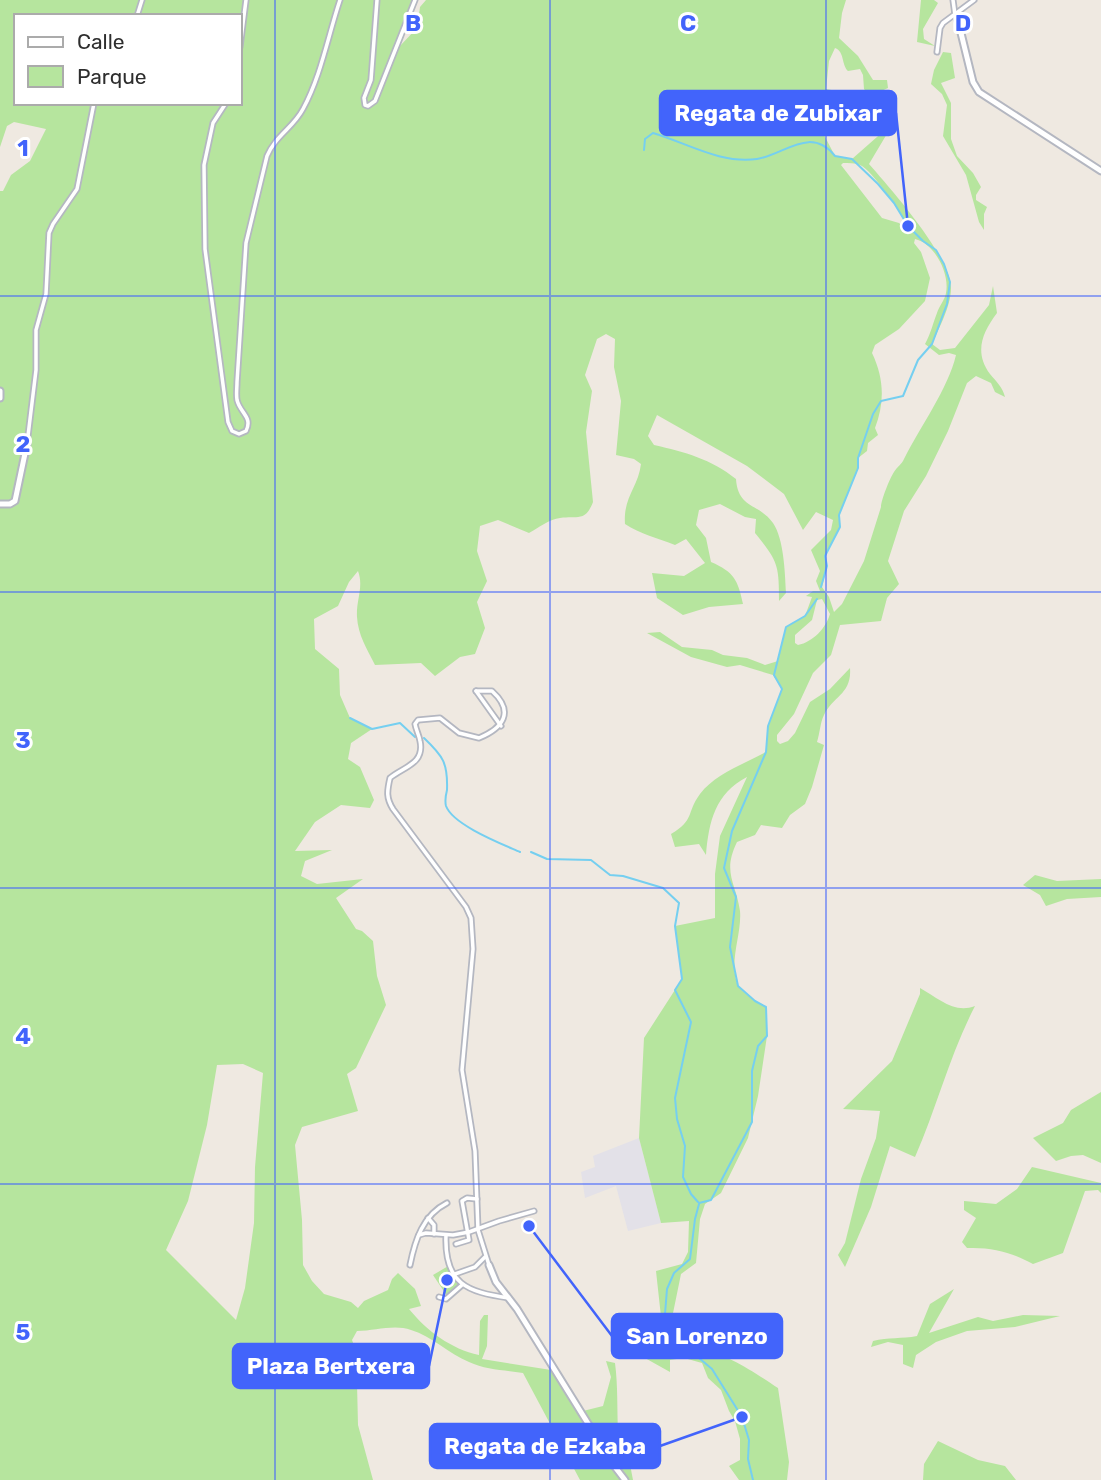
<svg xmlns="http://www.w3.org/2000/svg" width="1101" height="1480" viewBox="0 0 1101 1480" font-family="Rubik,sans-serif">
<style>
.industrial{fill:#e3e1e8}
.green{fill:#b6e59e;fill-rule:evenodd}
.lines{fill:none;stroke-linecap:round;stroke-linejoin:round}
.stream{stroke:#75cff0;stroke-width:2}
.street-casing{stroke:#b4b7c1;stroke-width:7}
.secondary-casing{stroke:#b4b7c1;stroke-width:9}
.street{stroke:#fff;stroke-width:3.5}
.secondary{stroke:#fff;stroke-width:5}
.grid{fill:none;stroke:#4264fb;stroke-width:2;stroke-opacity:0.55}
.grid-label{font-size:23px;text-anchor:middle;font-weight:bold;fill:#4264fb;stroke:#fff;stroke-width:6;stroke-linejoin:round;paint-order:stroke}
.leader{fill:none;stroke:#4264fb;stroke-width:2.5}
.callout-dot{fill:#4264fb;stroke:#fff;stroke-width:2.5}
.callout{fill:#4264fb;stroke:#4264fb;stroke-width:2.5}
.callout-label{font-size:23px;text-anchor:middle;font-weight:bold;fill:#fff}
</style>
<rect width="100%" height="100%" fill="#efe9e1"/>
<path class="industrial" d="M639 1138 661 1223 628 1231 616 1186 585 1198 581 1172 595 1167 593 1156Z"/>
<g class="green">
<path d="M0 0H417L408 18 399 47 417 28 420 7 426 0H846L842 13 839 38 858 56 873 80H887L888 88 870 96 864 89 863 75 860 69 848 71C841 64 845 52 835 48L829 61 826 89 837 91V98L832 103 834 105 848 104 823 112 822 131 835 156 852 159 894 122 869 164C890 188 951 257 951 288 951 306 939 328 932 344L940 350 955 348 989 305 993 286 997 313C982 333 974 352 990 374 996 381 1003 388 1005 397L995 392 991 383 976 376 967 383 948 431 926 476 904 511 888 561 899 584 887 598 881 621 840 625 831 655 813 673 794 714 777 735V741L780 744 788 741 795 733 810 702 830 689 850 668C852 694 833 696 824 715 820 723 820 733 817 742L824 745 812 787 805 804 790 815 782 828 761 825 755 835 737 842C722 873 736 882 740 911 742 934 729 960 737 983 740 992 757 1002 766 1007L767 1036 758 1096 748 1138 721 1193 705 1204 700 1219 696 1263 681 1274 672 1318 684 1336 700 1351C723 1350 758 1375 778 1388L789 1462 787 1480H739L729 1466 740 1460V1439L735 1421 729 1411 721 1390 708 1378 702 1363 684 1358 670 1360V1372L636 1353 655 1347 663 1335 656 1271 682 1264 688 1252 689 1221 661 1223 639 1138 644 1038 682 979 675 926 715 918V874L720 836 747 777C715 794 709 821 706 855L699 844 675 847 671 834C695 820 686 813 700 794 715 774 744 764 766 752L768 726 782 689 773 675 740 665 727 667 691 657 647 633 660 632 682 647 712 650 723 655 747 658 765 665 778 661 786 627 805 616 812 597 806 596 813 591H820L816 581 820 571 811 550 831 530 833 520 816 512 803 530 784 494 747 466 657 415 648 436 654 445C685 452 711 459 736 479 738 509 759 503 773 523 784 539 785 573 786 593L779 601C779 565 778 561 755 533L756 519 745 517 720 504 699 510 696 525 706 538 711 562C734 572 738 580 743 604L709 607 683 615 657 598 652 573 684 576 705 563 686 539 675 545C658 538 640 534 625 524 623 497 638 488 641 464L634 459 616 455 621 401 614 367 615 339 606 334 597 339 585 375 592 391 586 432 593 502C585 523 577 515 560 518 550 519 538 528 529 533L498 520 480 526 477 551 487 581 477 602 485 628 475 654 460 657 435 676 421 663 375 665C367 649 358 635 357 617 356 600 364 587 358 571L349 582 338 606 314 619 315 649 339 669 340 695 350 718 372 729 351 743 348 759 360 767 374 800 370 808 341 805 315 822 295 851 332 850 305 861 301 876 317 884 363 879 336 898 356 929 362 931 373 941 377 976 386 1005 356 1068 347 1074 358 1111 302 1127 295 1145 302 1220 303 1265 312 1281 324 1294 351 1302 358 1308 364 1301 388 1290 392 1279 398 1273 415 1289 421 1306 409 1309C427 1331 451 1349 479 1355L480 1321 484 1315H488L487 1346 482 1359 551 1370 583 1411 603 1406 611 1377 606 1361 615 1363C618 1386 617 1409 618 1431 618 1438 624 1445 627 1452 630 1461 631 1471 633 1480H580L523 1373C505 1370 486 1370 469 1362 449 1354 432 1336 411 1330 394 1324 375 1331 357 1331L352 1340 361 1364 357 1383 358 1425 373 1480H0V191H3L11 175 30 161 46 129 14 122 7 126 0 147ZM16 16H240V103H16ZM843 163C848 163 855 163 860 165 872 170 901 213 908 226L907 230 899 223 882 218 841 165ZM915 239C934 243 950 273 946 293 945 300 939 306 937 313 933 323 931 333 925 344L939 355 949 353 956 355C948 389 920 427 904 459 902 464 897 467 894 472 890 478 881 500 881 507L864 561 842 604 834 612 829 597 822 587 827 566 825 556 840 527 839 515 858 468V458L867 451 868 443 878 435 875 428C885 402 884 378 872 353L875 345 899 329 925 301 930 278 921 252 914 243ZM822 599 830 614C826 628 813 642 798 645L795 643V635L812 620 817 600ZM243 1064 263 1073 255 1167 254 1223 245 1288 236 1320 166 1250 188 1201 207 1125 217 1065Z"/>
<path d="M921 0H934L938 3 923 29 924 39 935 46 917 42Z"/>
<path d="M943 52 951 53 955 78 941 83 951 103V139L957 156 973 173 981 187 976 195V200L987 207 984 214V230L979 222 966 175 943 136 947 105 942 94 931 84 934 70Z"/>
<path d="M1035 875 1057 881 1101 879V897L1067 899 1046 906 1040 895 1023 885Z"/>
<path d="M920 988C938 998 954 1014 975 1006 950 1054 937 1107 915 1157L890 1146 871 1207 845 1267 838 1255 845 1243 861 1179 876 1138 880 1111 843 1109 892 1061 920 994Z"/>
<path d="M1101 1092V1163L1083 1155 1071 1156 1056 1161 1033 1138 1063 1123 1071 1110Z"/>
<path d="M1032 1167 1101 1183V1193L1098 1190 1085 1191 1063 1253 1033 1264C1011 1252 992 1247 967 1248L962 1242 976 1218 964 1210V1201L996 1204 1017 1189Z"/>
<path d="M450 1265 461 1284 447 1296 433 1275Z"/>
<path d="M954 1289 929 1333 978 1317 993 1321 1023 1315 1060 1316 1015 1327 967 1331 936 1342 916 1355 913 1368 903 1364V1345L888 1342 871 1347 873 1341C888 1337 902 1339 917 1336L930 1304Z"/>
<path d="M938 1441 978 1460 1005 1466 1016 1480H923L924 1464Z"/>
</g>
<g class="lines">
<g class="stream">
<path d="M644 150 645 139 653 133C687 143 720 164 757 159 784 155 810 125 835 156L852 159 878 184 894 203 908 226 923 241 936 250 944 264 950 282 947 304 932 344 918 360 903 396 881 401 873 414 858 458V468L839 515 840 527 825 556 827 566 821 587"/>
<path d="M350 718 372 729 400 723 415 737"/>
<path d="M424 738C443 756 448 763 447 790 446 794 445 802 446 806 453 825 502 844 520 852"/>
<path d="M531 852 547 859 591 860 610 875 623 876 663 888 679 903 675 926 682 979 675 990 691 1022 675 1098 677 1119 685 1146 683 1177 691 1194 698 1202"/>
<path d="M699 1203 711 1200 752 1122V1071L758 1046 767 1036 766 1007 755 1001 738 986 730 947 736 897 724 868 732 831 766 752 768 726 782 689 774 675 786 627 805 616 817 599"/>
<path d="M683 1343 667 1327 665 1314 667 1289 674 1273 690 1259 695 1219 699 1204"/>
<path d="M699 1358 712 1369 742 1417 749 1440 748 1459 753 1480"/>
</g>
<defs>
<g id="street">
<path d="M377 0 371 80 364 98 365 105 368 106 375 101 415 0"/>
<path d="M953 0 955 15 961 33"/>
<path d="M137 16 142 0"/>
<path d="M240 47 246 0"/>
<path d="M937 52 940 28 943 23 974 0"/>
<path d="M226 103 213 123 204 165 205 249 228 422 232 431 239 434 246 431C253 417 240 413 237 400 236 394 237 388 237 382L246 243 267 156C276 135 293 128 303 109 321 76 328 36 340 0"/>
<path d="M27 444 36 370V330L46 294 49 233 53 224 77 189 94 103"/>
<path d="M476 691H492C515 712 503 728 479 738L459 733 440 718 418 720 415 724C416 730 419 735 420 741 425 764 403 767 390 778 387 791 386 798 393 809L466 907 471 918 473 949 462 1070 475 1151 478 1230 489 1265"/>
<path d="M476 691 501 726"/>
<path d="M428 1218 434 1225V1234"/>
<path d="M419 1235 426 1233 453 1235 469 1232 499 1221 534 1211"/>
<path d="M446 1235C444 1284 467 1292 509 1298"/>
<path d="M456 1244 469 1240 462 1201 467 1198 477 1199"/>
<path d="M410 1265C415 1240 423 1215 447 1203"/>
<path d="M455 1274 475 1267 485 1257"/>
<path d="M439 1297 446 1299 462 1285"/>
</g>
<g id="secondary">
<path d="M961 33 973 82 979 92 1101 171"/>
<path d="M0 391V398"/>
<path d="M0 504H10L15 501 27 444"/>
<path d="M489 1265 496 1282 517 1309 615 1467 625 1480"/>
</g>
</defs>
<use href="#street" class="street-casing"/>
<use href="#secondary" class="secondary-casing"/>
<use href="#street" class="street"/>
<use href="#secondary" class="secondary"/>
</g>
<path class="grid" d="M275 0V1480M550 0V1480M826 0V1480M0 296H1101M0 592H1101M0 888H1101M0 1184H1101"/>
<g class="grid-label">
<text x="413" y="31">B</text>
<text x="688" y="31">C</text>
<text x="963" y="31">D</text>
<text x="23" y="156">1</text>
<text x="23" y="452">2</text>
<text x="23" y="748">3</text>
<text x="23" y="1044">4</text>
<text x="23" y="1340">5</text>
</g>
<path class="leader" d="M908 226L896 113M529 1226L612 1336M447 1280L429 1366M742 1417L660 1446"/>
<g class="callout-dot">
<circle cx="908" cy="226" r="7"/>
<circle cx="529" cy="1226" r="7"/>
<circle cx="447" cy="1280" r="7"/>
<circle cx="742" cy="1417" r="7"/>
</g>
<g class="callout">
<rect x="660" y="91" width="236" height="44" rx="7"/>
<rect x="612" y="1314" width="170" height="44" rx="7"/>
<rect x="233" y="1344" width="196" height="44" rx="7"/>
<rect x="430" y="1424" width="230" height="44" rx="7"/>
</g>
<g class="callout-label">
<text x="778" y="121">Regata de Zubixar</text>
<text x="697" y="1344">San Lorenzo</text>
<text x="331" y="1374">Plaza Bertxera</text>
<text x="545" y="1454">Regata de Ezkaba</text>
</g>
<rect x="14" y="14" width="228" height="91" fill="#ffffff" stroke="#ababab" stroke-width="2"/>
<rect x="28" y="37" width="35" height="10" fill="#ffffff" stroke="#ababab" stroke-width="2"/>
<text x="77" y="49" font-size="21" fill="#2e2e2e">Calle</text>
<rect x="28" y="66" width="35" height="21" fill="#b6e59e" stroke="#ababab" stroke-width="2"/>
<text x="77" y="84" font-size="21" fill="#2e2e2e">Parque</text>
</svg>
